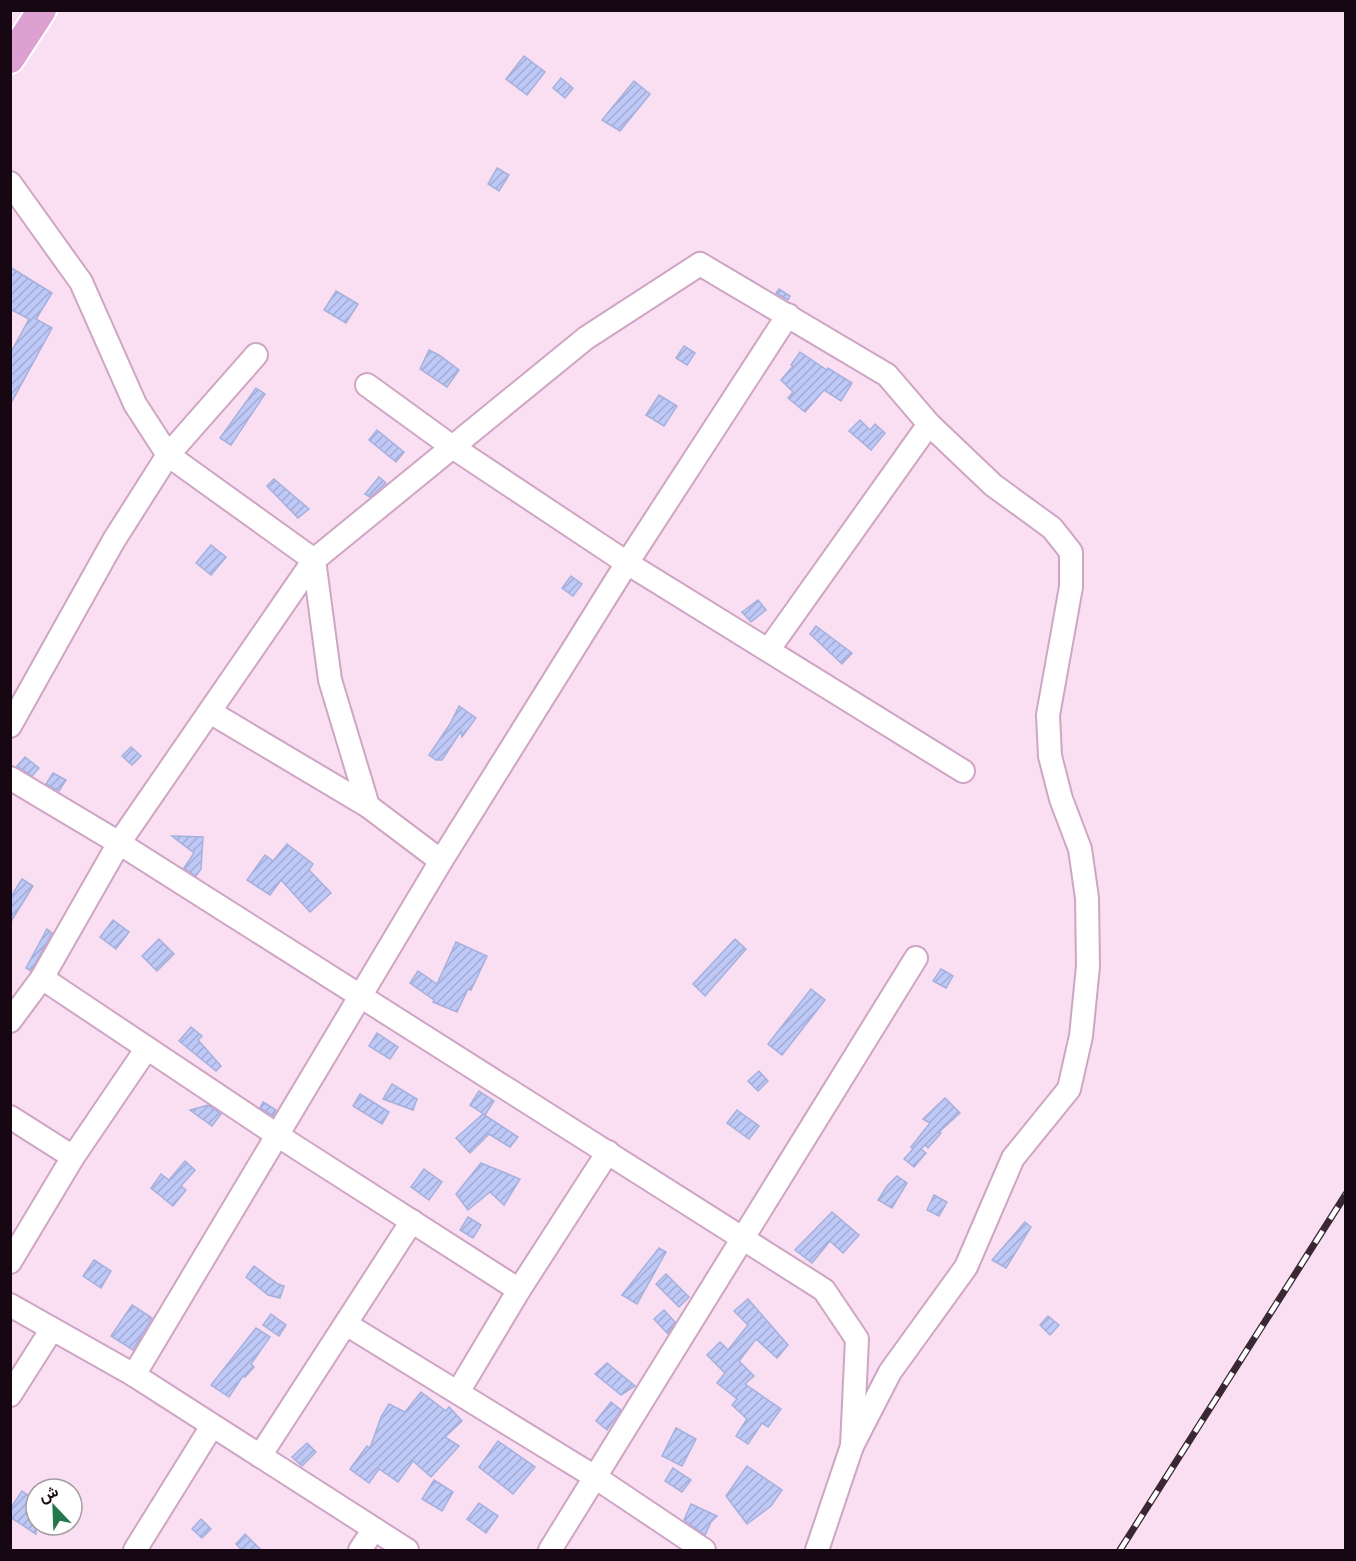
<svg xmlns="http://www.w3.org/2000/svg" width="1356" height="1561" viewBox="0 0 1356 1561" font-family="'Archivo Narrow',Vazirmatn,sans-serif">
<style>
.building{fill:url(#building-hatch);stroke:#a6b0dd;stroke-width:1.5}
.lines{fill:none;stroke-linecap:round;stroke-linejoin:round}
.minor-casing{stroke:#cfa5c4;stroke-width:26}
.major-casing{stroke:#fff;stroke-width:32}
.minor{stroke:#fff;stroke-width:22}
.major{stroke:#dca1d0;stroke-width:28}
.rail-casing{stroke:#392834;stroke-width:7}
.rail{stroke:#fff;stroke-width:4.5;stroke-dasharray:14;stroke-linecap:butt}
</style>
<defs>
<pattern id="building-hatch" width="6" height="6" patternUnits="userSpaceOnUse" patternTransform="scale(1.5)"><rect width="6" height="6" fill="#bfc9f7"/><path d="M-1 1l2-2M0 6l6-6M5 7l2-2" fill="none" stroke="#a3abd3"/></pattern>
</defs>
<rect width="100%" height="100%" fill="#fadef2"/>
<g class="building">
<path d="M524 56 545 72 527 95 506 79Z"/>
<path d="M561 78 573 88 565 98 553 88Z"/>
<path d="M634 81 650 94 620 131 602 120Z"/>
<path d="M497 168 509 175 499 191 488 184Z"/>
<path d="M10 267 52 293 36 319 52 328 10 405V354L29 319 10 309Z"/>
<path d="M779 289 790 296 788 300 776 293Z"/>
<path d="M336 291 358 304 346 323 324 310Z"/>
<path d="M684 346 695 353 687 365 676 358Z"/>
<path d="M429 350 439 355 459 370 447 387 420 369Z"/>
<path d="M800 352 827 370 828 368 852 383 841 401 824 390 805 412 788 398 793 392 781 380 793 366 791 365Z"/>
<path d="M256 388 265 394 231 445 220 438Z"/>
<path d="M659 395 677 406 664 426 646 415Z"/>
<path d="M860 420 870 430 875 424 885 433 871 450 849 431Z"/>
<path d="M377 430 404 452 396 462 369 440Z"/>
<path d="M379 477 386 483 370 497 365 494Z"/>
<path d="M274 479 309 509 298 518 267 486Z"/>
<path d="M211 545 226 557 211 575 196 563Z"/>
<path d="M571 576 582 584 573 596 562 588Z"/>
<path d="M758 600 766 610 751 622 742 612Z"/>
<path d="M816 626 852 653 842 664 810 634Z"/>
<path d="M459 706 476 718 462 737 461 731 442 760H436L429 755 450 724Z"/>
<path d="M131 747 141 756 132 765 122 756Z"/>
<path d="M25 757 39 768 32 776 17 766Z"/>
<path d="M53 773 66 780 59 791 46 784Z"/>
<path d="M172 836 203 837 201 869 196 876 184 868 194 853Z"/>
<path d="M287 844 313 864 309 870 331 893 310 912 281 880 270 895 247 880 265 855 273 861Z"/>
<path d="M22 879 33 886 10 923V898Z"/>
<path d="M113 920 129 932 116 949 100 937Z"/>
<path d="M47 929 52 933 31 971 26 968Z"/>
<path d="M159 939 174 954 157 971 142 956Z"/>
<path d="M735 939 746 949 705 996 693 984Z"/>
<path d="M456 942 487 956 471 990 468 989 457 1012 433 1002 434 1000 410 983 418 971 437 984Z"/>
<path d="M941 969 953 976 946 988 933 981Z"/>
<path d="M811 989 825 1000 782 1055 768 1044Z"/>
<path d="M191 1027 202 1036 198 1040 221 1066 216 1071 179 1041Z"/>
<path d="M377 1033 398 1047 390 1059 369 1046Z"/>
<path d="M759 1071 768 1081 758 1091 748 1081Z"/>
<path d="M392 1084 417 1099 413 1110 383 1099Z"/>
<path d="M479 1091 494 1101 485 1115 470 1105Z"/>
<path d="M360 1094 389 1112 382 1124 353 1106Z"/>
<path d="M945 1098 960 1113 939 1132 941 1133 928 1148 925 1145 921 1149 926 1153 914 1167 904 1159 913 1149 911 1147 930 1123 923 1119Z"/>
<path d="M263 1102 276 1110 273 1116 260 1108Z"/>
<path d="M208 1105 221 1114 212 1126 190 1110Z"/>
<path d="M737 1110 759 1126 749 1139 727 1123Z"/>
<path d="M483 1114 518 1137 510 1147 489 1134 470 1153 456 1138Z"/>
<path d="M185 1161 195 1170 181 1186 186 1190 173 1206 151 1188 161 1174 169 1180Z"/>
<path d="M481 1163 520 1179 504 1205 490 1192 468 1210 456 1194Z"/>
<path d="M424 1169 442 1182 429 1200 411 1187Z"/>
<path d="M897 1176 907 1183 892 1208 878 1200 887 1186Z"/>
<path d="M934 1195 947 1202 939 1216 927 1210Z"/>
<path d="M832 1212 859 1235 843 1253 830 1241 812 1263 795 1250Z"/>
<path d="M468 1217 481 1225 473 1238 460 1230Z"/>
<path d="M1025 1222 1031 1227 1006 1268 992 1260Z"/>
<path d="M659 1248 666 1252 637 1304 622 1295Z"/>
<path d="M94 1260 111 1271 101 1288 83 1276Z"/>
<path d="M254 1266 278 1284 284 1286 280 1298 268 1295 246 1277Z"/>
<path d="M666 1274 689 1297 679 1307 656 1284Z"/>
<path d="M748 1299 788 1345 777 1358 756 1339 739 1361 754 1376 745 1384 781 1409 768 1427 762 1423 748 1444 736 1436 747 1419 732 1405 737 1399 717 1383 725 1373 707 1355 720 1342 728 1350 748 1325 734 1311Z"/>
<path d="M132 1305 152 1318 133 1350 111 1336Z"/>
<path d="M664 1310 675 1322 668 1334 654 1319Z"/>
<path d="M271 1314 286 1325 279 1336 263 1325Z"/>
<path d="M1048 1316 1059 1325 1050 1335 1040 1325Z"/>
<path d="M256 1328 270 1337 251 1364 254 1367 245 1377 243 1376 229 1397 211 1385Z"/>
<path d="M607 1363 635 1386 621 1395 595 1374Z"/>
<path d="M421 1392 446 1411 449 1407 462 1421 445 1437 459 1446 431 1477 413 1461 398 1482 379 1469 369 1483 350 1469 367 1446 370 1448 381 1417 389 1404 405 1412Z"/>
<path d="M611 1402 621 1410 607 1430 596 1421Z"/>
<path d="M676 1428 696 1439 682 1466 662 1456Z"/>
<path d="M498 1441 535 1467 513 1494 479 1467Z"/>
<path d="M307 1443 316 1452 302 1466 292 1457Z"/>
<path d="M747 1466 782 1490 771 1506 747 1524 726 1496Z"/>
<path d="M673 1468 691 1480 682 1492 665 1481Z"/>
<path d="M434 1480 453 1492 442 1511 422 1499Z"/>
<path d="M22 1491 36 1501V1534L10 1517V1509Z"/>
<path d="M479 1503 498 1516 486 1533 467 1519Z"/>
<path d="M691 1504 717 1516 711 1522 705 1535 684 1520Z"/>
<path d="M201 1519 211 1529 202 1538 192 1529Z"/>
<path d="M245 1534 262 1551H243L236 1544Z"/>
</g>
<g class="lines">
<defs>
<g id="minor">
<path d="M10 183 81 282 135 404 168 455 314 560 330 680 368 806 441 861"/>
<path d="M367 385 451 446 627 563 963 771"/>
<path d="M769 649 929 424"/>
<path d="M210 712 368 806"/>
<path d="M10 726 114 540 168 455 256 355"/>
<path d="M10 778 119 843 824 1290 857 1339 852 1446 817 1550"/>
<path d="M42 978 277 1135 519 1290"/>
<path d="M10 1021 42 978 119 843 314 560 586 338 700 264 887 375 929 424 993 485 1052 528 1071 552V587L1048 715 1050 756 1061 799 1080 849 1087 898 1088 966 1081 1036 1069 1089 1013 1158 966 1267 890 1372 852 1446"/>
<path d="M10 1117 73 1157"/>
<path d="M10 1262 73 1157 147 1048"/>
<path d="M10 1305 134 1375 407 1550"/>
<path d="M346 1324 595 1477 704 1550"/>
<path d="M134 1375 441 861 627 563 788 315"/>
<path d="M458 1392 519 1290 608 1152"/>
<path d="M10 1395 52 1329"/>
<path d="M260 1456 412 1221"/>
<path d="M135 1550 212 1426"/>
<path d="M360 1550 374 1529"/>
<path d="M550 1550 916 958"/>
</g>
<path id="major" d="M10 59 42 10"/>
</defs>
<use href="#minor" class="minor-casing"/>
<use href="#major" class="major-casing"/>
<use href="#minor" class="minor"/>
<use href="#major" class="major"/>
<defs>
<path id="rail" d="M1120 1550 1346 1194"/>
</defs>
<use href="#rail" class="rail-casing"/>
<use href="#rail" class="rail"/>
</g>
<rect width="1356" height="1561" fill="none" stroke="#160712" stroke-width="24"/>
<g transform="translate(54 1507) rotate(337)"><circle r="28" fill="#ffffff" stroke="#a29ca0" stroke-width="1.5"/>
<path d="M0-4.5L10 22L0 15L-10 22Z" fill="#23784b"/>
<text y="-9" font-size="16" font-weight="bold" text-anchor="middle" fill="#160712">ش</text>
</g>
</svg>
